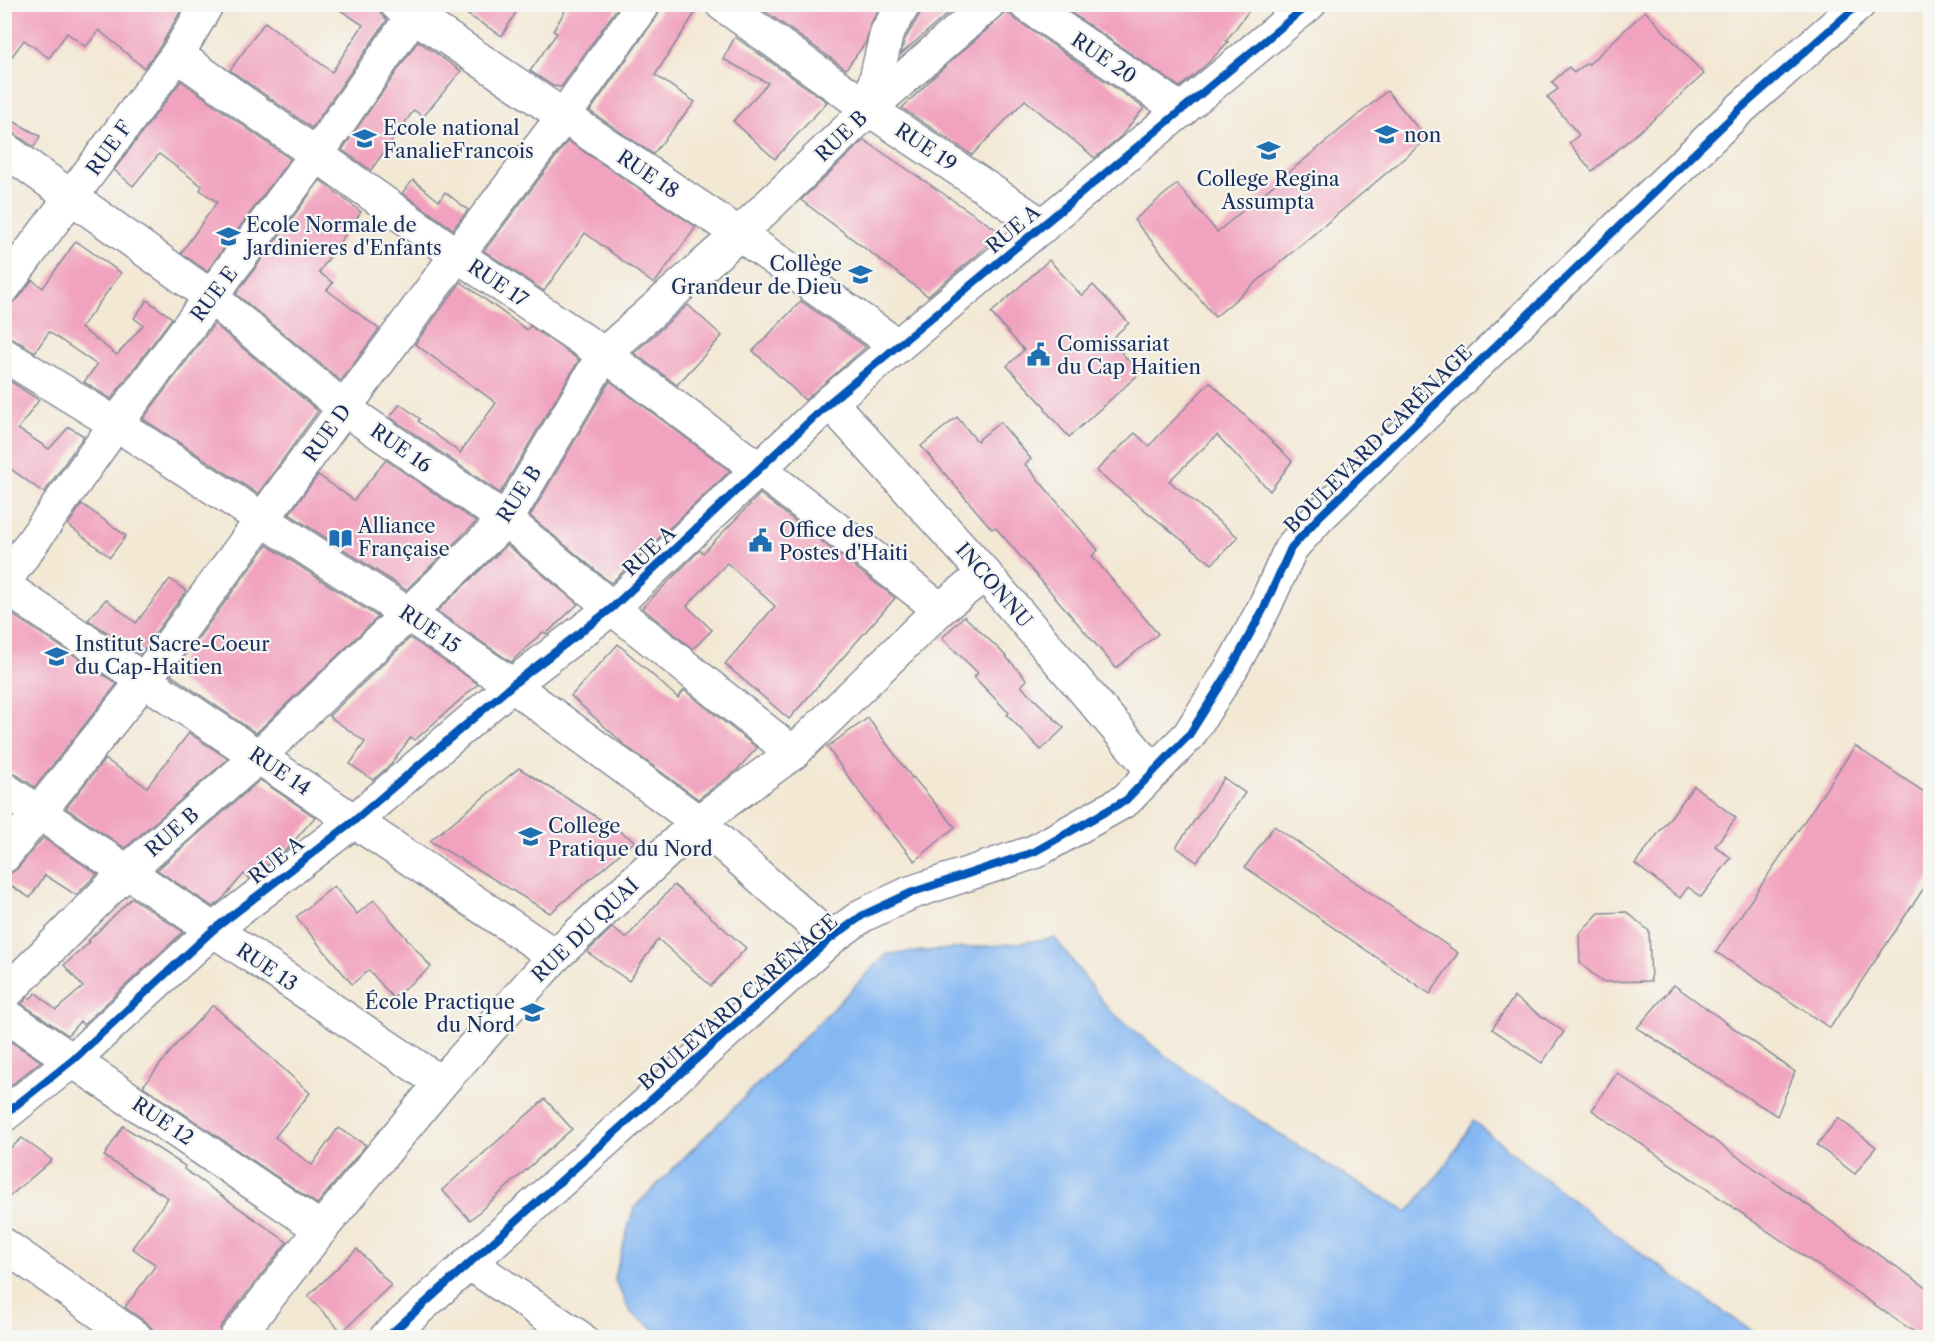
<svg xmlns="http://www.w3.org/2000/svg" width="1935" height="1342" viewBox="0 0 1935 1342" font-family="'Libre Caslon Text',serif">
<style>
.water{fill:#85b8f3;stroke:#5074a8;stroke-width:1.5}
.building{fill:#f1a2be}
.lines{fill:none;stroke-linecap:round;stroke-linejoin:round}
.minor-casing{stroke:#878c99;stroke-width:36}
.minor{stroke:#fff;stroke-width:33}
.cycleway-casing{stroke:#f6f6f2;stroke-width:11}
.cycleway{stroke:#0057b8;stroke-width:8}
.labels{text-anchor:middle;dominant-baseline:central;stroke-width:4.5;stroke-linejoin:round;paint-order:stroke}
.street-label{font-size:20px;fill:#1b2f5e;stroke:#f6f6f2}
.poi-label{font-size:20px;fill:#1b2f5e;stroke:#f6f6f2;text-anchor:start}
</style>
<rect width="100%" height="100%" fill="#f6f6f2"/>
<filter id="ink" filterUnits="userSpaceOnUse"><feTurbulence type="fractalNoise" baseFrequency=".0167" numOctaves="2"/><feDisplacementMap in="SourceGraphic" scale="12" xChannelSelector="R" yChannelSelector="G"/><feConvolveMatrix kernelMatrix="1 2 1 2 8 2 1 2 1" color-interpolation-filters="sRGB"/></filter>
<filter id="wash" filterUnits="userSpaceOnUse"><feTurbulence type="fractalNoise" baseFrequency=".008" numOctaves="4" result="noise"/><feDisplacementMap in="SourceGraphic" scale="24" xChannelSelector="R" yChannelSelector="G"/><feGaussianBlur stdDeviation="1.35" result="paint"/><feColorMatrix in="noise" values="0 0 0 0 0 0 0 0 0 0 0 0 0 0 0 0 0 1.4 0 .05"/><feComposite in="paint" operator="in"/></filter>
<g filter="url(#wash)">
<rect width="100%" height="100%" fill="#f3e8d4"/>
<path class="water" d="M1055 938 1109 1010 1168 1058 1249 1114 1332 1168 1408 1212 1447 1164 1473 1121C1567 1197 1661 1272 1762 1337L667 1338 630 1312 614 1278 634 1208 887 954 1002 945Z"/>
<g id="blocks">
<g class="building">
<path d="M4 4H185L161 45 144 68 99 30 86 47 67 33 49 58 24 40 4 67Z"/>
<path d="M331 4H379L380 13 387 20 312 128 230 70 265 22 332 72 363 25Z"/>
<path d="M450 4H521L502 36Z"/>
<path d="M569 4H620L561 87 553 86 530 71 557 33 553 31Z"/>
<path d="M662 4H701L655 75 695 102 653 154 590 111 658 15Z"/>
<path d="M755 4H882L871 23 866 42 846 69Z"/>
<path d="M923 4H959L901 54 905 39 920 14Z"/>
<path d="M1072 4H1254L1226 41 1228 42 1208 63 1180 87 1067 10Z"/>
<path d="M1005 11 1015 19 1144 108 1121 136 1095 158 1025 100 972 155 902 108 938 73 1000 18Z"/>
<path d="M1645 11 1704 74 1659 115 1592 171 1569 143 1579 135 1547 97 1558 89 1552 82 1569 67 1574 73 1587 63 1588 65Z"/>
<path d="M735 37 827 102 775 159 733 121 768 83 723 59Z"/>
<path d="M418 41 461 71 423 117 414 110 371 170 342 150Z"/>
<path d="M181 81 290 159 207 271 181 253 217 202 200 190 202 186 159 154 133 186 114 170Z"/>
<path d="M1387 91 1427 139 1215 317 1134 220 1177 184 1217 232Z"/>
<path d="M4 116 40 136 34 147 15 134 4 130Z"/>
<path d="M864 140 1000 232 977 255 928 296 801 200Z"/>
<path d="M568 141 696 227 654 284 585 233 544 291 484 251Z"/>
<path d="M320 180 361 212 319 272 333 283 327 290 379 329 341 381 236 294Z"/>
<path d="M413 180 439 201 445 192 468 210 453 229 402 193Z"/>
<path d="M76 241 121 273 81 328 117 355 143 325 134 318 147 300 172 318 111 399 84 382 97 365 49 332 35 352 14 339 4 336V311L9 305 19 298 32 280 43 288Z"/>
<path d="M1049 260 1082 296 1093 285 1129 323 1110 340 1140 373 1069 437 1045 410 1046 408 1007 366 1024 350 991 313Z"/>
<path d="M461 282 527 330 530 326 579 360 500 493 390 417 400 404 420 419 418 421 460 453 496 403 415 344Z"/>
<path d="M801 301 866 347 805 400 753 351Z"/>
<path d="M688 305 722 336 677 385 634 353Z"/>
<path d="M214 324 318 411 258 494 143 419Z"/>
<path d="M4 377 39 400 18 429 49 449 69 427 84 436 44 493 4 464Z"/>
<path d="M610 381 730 471 611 583 530 516Z"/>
<path d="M1210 382 1292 461 1270 491 1217 435 1169 481 1238 537 1212 564 1096 471 1135 433 1149 446Z"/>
<path d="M957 417 977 441 1000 422 1031 459 1025 464 1098 550 1092 556 1158 634 1116 668 995 527 992 529 921 446Z"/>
<path d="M386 460 476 522 406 590 289 514 318 475 354 500Z"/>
<path d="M760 494 895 598 789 719 725 664 775 606 727 563 687 606 712 630 693 649 642 608 700 550 703 553Z"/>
<path d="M82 504 126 536 110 557 68 525Z"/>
<path d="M267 545 378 617 256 733 171 675Z"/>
<path d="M507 545 578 604 546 634 543 632 511 662 437 611Z"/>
<path d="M170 579 186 591 140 654 88 620 106 599 136 623Z"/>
<path d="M4 609 117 684 35 787 14 773 4 770Z"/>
<path d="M964 616 1001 651 1027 680 1021 686 1064 728 1041 750 1007 715 1009 713 974 677 978 673 942 638Z"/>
<path d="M410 638 478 684 415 740 411 737 390 765 373 780 350 764 365 742 329 716Z"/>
<path d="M618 644 678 698 684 690 757 748 737 770 698 799 627 747 571 696Z"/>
<path d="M868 718 912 778 913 777 955 827 915 861 873 811 827 747Z"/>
<path d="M189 733 228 759 125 848 66 808 105 759 147 787Z"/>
<path d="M1855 746 1930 796V879L1830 1028 1716 952Z"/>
<path d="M519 768 635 841 550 913 430 841Z"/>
<path d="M1224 778 1245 793 1197 862 1176 847Z"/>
<path d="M260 780 315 817 287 849 249 878 244 874 224 897 213 907 157 870Z"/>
<path d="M1694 786 1736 818 1715 846 1731 858 1701 897 1688 887 1680 898 1635 864Z"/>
<path d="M1274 826 1458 953 1430 994 1245 867Z"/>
<path d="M43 838 97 874 76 895 45 875 30 898 4 881V874L11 873 18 868Z"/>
<path d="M674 885 746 948 711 986 658 939 629 981 587 952 612 928 626 938Z"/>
<path d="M334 886 357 914 374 900 431 967 393 998 369 970 352 984 296 917Z"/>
<path d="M132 898 183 932 83 1025 80 1021 68 1035 22 1004 28 997 30 999 36 993 56 1010 83 987 64 965 90 942 88 941Z"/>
<path d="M1627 912 1649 931 1651 981 1602 982 1580 963 1579 934 1599 913Z"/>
<path d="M1674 985 1795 1072 1777 1116 1637 1028Z"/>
<path d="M1514 997 1564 1032 1542 1063 1492 1029Z"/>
<path d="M213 1005 310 1093 275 1137 312 1165 338 1128 366 1145 317 1204 143 1086 179 1041Z"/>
<path d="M4 1037 41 1061 4 1091Z"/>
<path d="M1617 1073 1930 1290V1338H1923L1592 1110Z"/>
<path d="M545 1099 572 1129 470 1220 442 1190Z"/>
<path d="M1838 1118 1876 1147 1855 1174 1817 1145Z"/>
<path d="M123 1126 185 1166 184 1169 287 1242 221 1326 218 1338H158L154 1335 153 1330 147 1323 125 1307 156 1265 132 1248 168 1198 104 1156Z"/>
<path d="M22 1138 52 1160 4 1201V1154Z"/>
<path d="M357 1249 391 1285 342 1332 308 1296Z"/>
</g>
</g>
</g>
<g filter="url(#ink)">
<use href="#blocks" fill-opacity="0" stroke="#878c99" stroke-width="1.5"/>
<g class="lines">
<defs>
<g id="minor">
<path d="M397 4 739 234 898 346"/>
<path d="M722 4 869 109 1043 226"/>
<path d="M1026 4 1182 111"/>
<path d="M177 55 457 255 604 354 760 470 940 609"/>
<path d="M869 109 887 32 904 4"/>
<path d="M4 149 211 297 345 409 506 520 612 608 793 753"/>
<path d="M4 287 177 55 207 4"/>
<path d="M4 355 116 424 408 614 512 685 698 822 830 939"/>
<path d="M830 402 985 574 1154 772"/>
<path d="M4 582 116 424 316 155 421 4"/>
<path d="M4 586 555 956"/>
<path d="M4 789 441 1083"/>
<path d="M4 856 144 680 457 255 563 117 643 4"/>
<path d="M4 995 126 872 258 757 506 520 604 354 739 234 869 109 988 4"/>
<path d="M4 1014 321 1229"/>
<path d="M4 1115 74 1059 213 930 354 821 512 685 612 608 830 402 1309 4"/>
<path d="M4 1245 136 1338"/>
<path d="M469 1263 580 1338"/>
<path d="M236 1338 321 1229 441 1083 555 956 698 822 793 753 940 609 985 574"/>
<path d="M386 1338 830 939 863 915 910 893 1034 852 1126 800 1189 735 1232 667 1264 608 1291 548 1319 517 1739 110 1859 4"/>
</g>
</defs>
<use href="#minor" class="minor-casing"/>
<use href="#minor" class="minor"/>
<defs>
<g id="cycleway">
<path d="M4 1115 74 1059 213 930 354 821 512 685 612 608 830 402 1309 4"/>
<path d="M386 1338 830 939 863 915 910 893 1034 852 1126 800 1189 735 1232 667 1264 608 1291 548 1319 517 1739 110 1859 4"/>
</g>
</defs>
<use href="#cycleway" class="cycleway-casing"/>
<use href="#cycleway" class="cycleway"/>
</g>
</g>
<defs>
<symbol id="university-bare" viewBox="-9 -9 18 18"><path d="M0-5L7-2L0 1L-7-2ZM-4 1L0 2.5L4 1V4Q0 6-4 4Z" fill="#1f6fb2" stroke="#f6f6f2" stroke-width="2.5" paint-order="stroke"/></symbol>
<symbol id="school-bare" viewBox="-9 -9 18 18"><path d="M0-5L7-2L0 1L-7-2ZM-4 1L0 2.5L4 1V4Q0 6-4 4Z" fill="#1f6fb2" stroke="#f6f6f2" stroke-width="2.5" paint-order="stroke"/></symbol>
<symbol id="civic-bare" viewBox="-9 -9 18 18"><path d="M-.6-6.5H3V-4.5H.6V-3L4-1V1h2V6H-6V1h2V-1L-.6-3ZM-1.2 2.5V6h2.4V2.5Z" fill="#1f6fb2" stroke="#f6f6f2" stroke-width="2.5" paint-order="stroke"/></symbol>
<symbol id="library-bare" viewBox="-9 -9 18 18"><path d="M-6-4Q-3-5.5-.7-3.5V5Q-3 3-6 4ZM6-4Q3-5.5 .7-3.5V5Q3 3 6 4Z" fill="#1f6fb2" stroke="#f6f6f2" stroke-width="2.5" paint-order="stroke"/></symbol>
</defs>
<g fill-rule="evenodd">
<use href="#university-bare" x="1370" y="118" width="33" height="33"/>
<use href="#school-bare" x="348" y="122" width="33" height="33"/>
<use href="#university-bare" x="1252" y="134" width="33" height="33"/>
<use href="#university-bare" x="212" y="220" width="33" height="33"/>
<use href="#school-bare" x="844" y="258" width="33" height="33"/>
<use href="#civic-bare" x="1022" y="338" width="33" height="33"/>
<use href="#library-bare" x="324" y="522" width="33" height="33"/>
<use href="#civic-bare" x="744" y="524" width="33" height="33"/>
<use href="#school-bare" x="40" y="640" width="33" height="33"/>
<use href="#school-bare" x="514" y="820" width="33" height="33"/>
<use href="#school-bare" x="516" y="996" width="33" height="33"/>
</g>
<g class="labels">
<g class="street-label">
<text transform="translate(1104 58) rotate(34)">RUE 20</text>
<text transform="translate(841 136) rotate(-44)">RUE B</text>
<text transform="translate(926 147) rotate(34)">RUE 19</text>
<text transform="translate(109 148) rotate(-54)">RUE F</text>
<text transform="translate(648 174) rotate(34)">RUE 18</text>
<text transform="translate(1013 229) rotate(-40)">RUE A</text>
<text transform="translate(498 283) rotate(34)">RUE 17</text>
<text transform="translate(214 294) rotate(-53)">RUE E</text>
<text transform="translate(327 433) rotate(-54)">RUE D</text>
<text transform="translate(1378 439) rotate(-45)">BOULEVARD CARÉNAGE</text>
<text transform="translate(401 448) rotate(35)">RUE 16</text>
<text transform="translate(519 494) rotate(-57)">RUE B</text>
<text transform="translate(649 551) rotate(-43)">RUE A</text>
<text transform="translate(994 585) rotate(49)">INCONNU</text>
<text transform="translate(430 629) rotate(34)">RUE 15</text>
<text transform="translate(280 771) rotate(34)">RUE 14</text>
<text transform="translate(172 832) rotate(-41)">RUE B</text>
<text transform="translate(276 860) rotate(-38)">RUE A</text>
<text transform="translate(585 930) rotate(-44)">RUE DU QUAI</text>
<text transform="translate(267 967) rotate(34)">RUE 13</text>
<text transform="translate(738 1002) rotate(-41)">BOULEVARD CARÉNAGE</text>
<text transform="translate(163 1121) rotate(34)">RUE 12</text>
</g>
<g class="poi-label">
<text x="383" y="128">Ecole national<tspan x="383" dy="23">FanalieFrancois</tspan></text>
<text x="1404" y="135">non</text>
<text x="1268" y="179" text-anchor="middle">College Regina<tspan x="1268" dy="23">Assumpta</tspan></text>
<text x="246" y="225">Ecole Normale de<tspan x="246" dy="23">Jardinieres d'Enfants</tspan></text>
<text x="842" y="264" text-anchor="end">Collège<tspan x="842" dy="23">Grandeur de Dieu</tspan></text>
<text x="1057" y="344">Comissariat<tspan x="1057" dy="23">du Cap Haitien</tspan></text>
<text x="358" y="526">Alliance<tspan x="358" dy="23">Française</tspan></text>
<text x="779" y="530">Office des<tspan x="779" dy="23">Postes d'Haiti</tspan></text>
<text x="75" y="644">Institut Sacre-Coeur<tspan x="75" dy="23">du Cap-Haitien</tspan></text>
<text x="548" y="826">College<tspan x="548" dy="23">Pratique du Nord</tspan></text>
<text x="515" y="1002" text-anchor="end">École Practique<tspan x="515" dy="23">du Nord</tspan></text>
</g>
</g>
<rect width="1935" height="1342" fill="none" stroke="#f6f6f2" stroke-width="24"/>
</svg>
